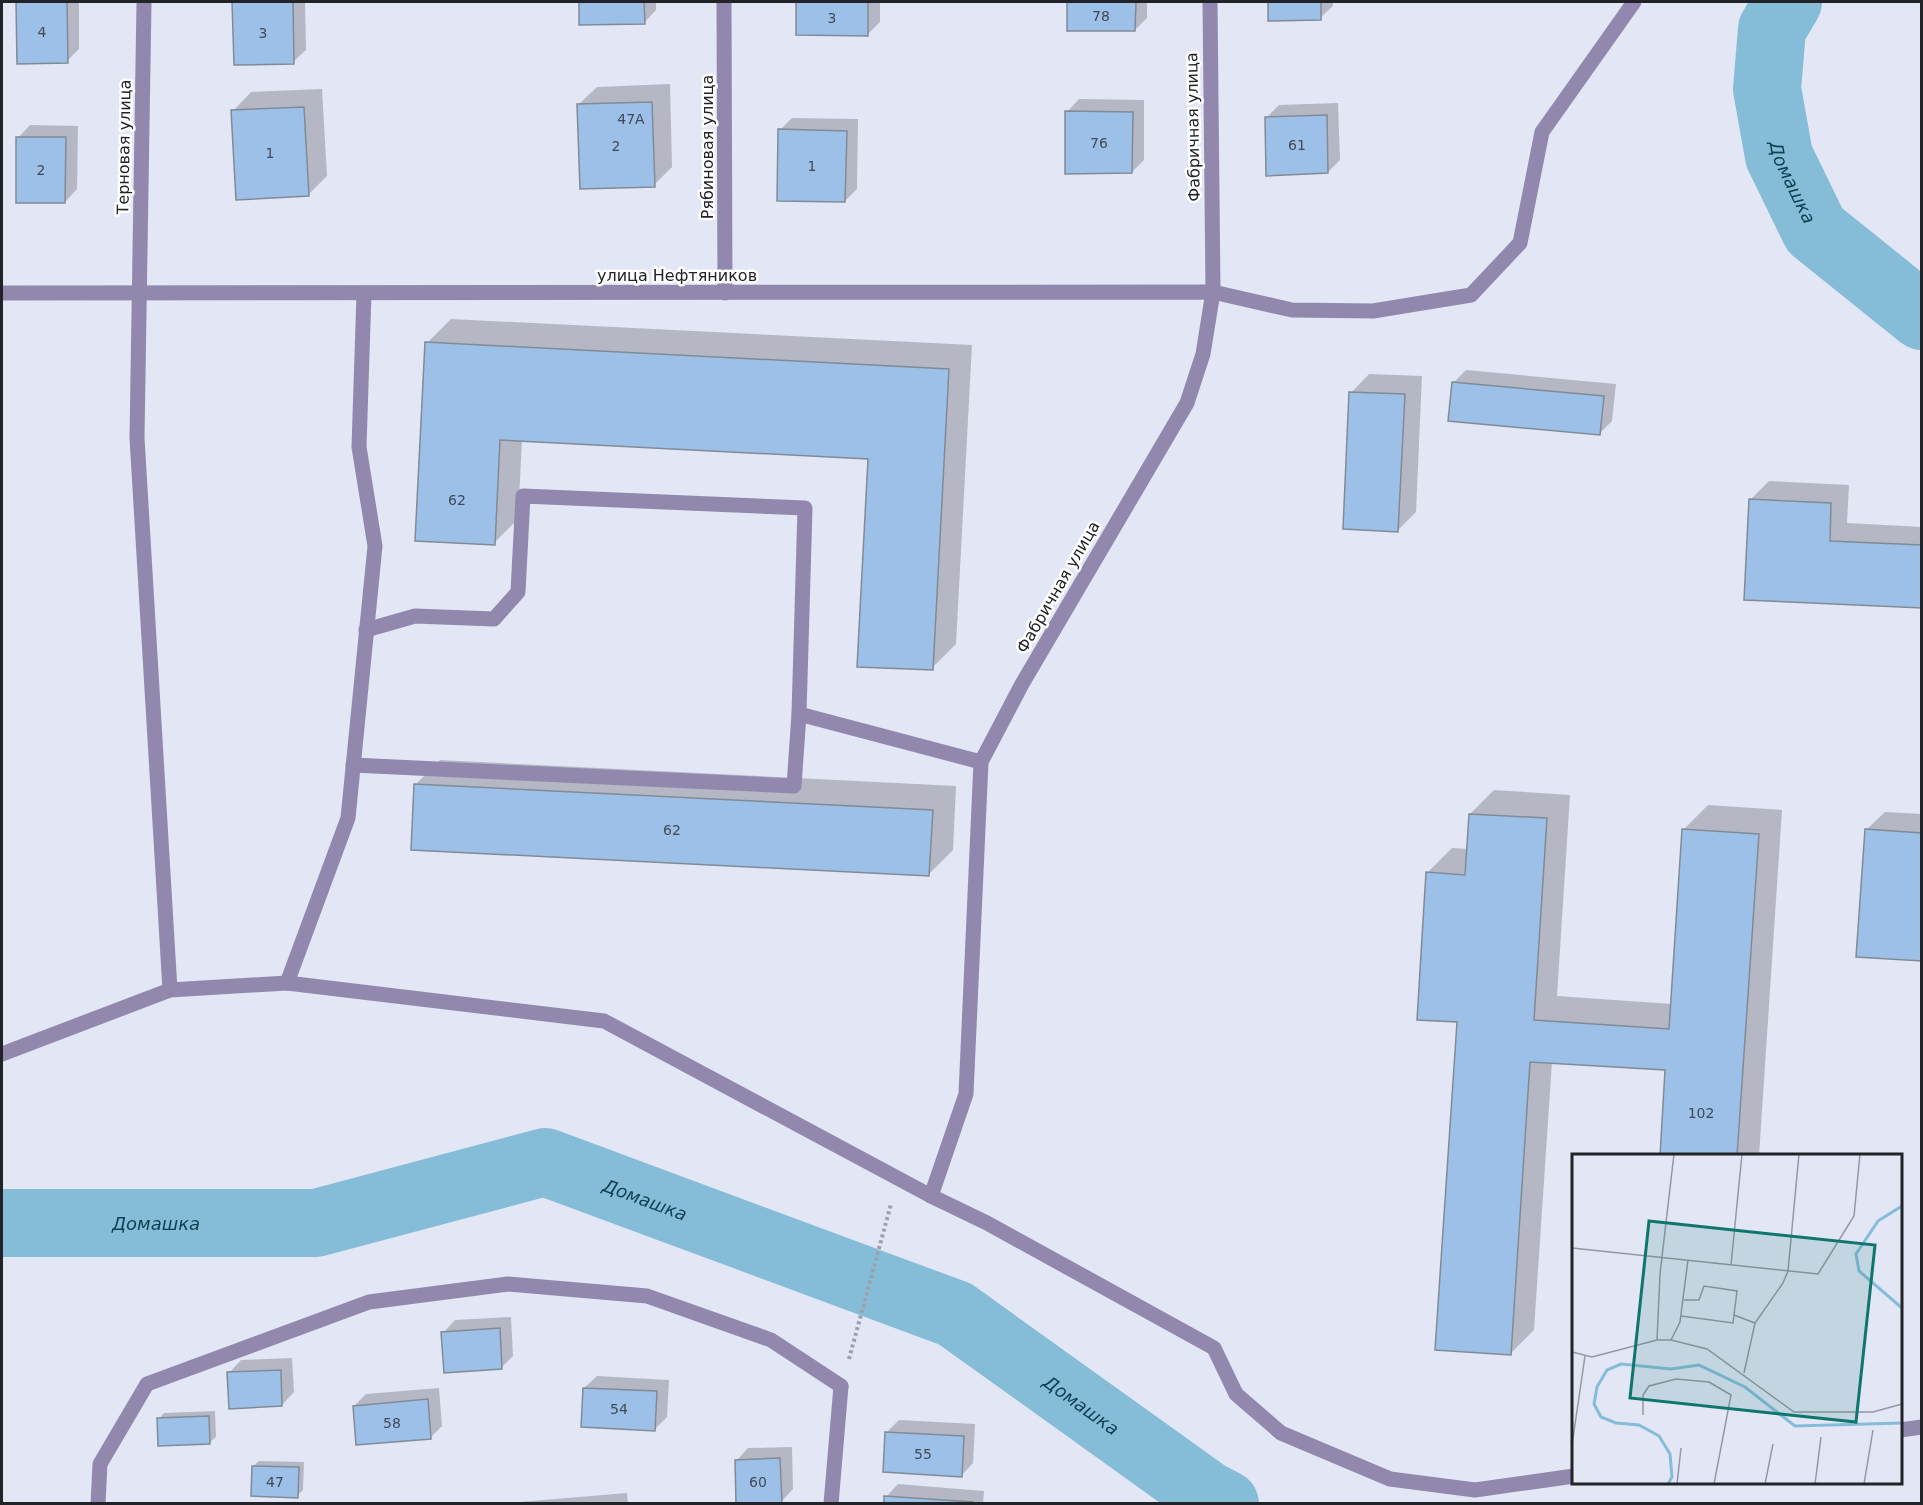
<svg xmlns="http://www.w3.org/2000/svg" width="1923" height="1505" viewBox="0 0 1923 1505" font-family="'DejaVu Sans',sans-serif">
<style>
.shadow{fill:#0003}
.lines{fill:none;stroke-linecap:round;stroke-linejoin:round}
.river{stroke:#85bdd8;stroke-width:68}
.building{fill:#9cc0e8;stroke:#818b96;stroke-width:1.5}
.path{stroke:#9da0ab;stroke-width:4;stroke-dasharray:3 3;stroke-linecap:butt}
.lane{stroke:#9288ae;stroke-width:15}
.street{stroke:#9288ae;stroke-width:15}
.labels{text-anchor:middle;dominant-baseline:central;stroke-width:5;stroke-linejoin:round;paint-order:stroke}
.number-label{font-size:14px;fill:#404a58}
.street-label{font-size:16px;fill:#212328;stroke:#fff}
.water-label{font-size:18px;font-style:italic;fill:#0f3f53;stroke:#fff}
.inset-river{fill:none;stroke:#85bdd8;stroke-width:3}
.inset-road{fill:none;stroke:#9598a3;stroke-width:1.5}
.view{fill:#0f766e;fill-opacity:0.15;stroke:#0f766e;stroke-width:3}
.inset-edge{fill:none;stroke:#212328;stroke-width:3}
</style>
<rect width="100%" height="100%" fill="#e3e6f5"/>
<g class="shadow">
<path d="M18 2H79V49L67 61 18 62Z"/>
<path d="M234 2H305L306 50 293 62 235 63Z"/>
<path d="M581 2H656V10L644 23 581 24Z"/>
<path d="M798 2H880V22L867 35 797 34Z"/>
<path d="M1069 2H1147V18L1135 30 1069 29Z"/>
<path d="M1270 2H1333V6L1320 18 1270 20Z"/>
<path d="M670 84 672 167 654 185 578 105 597 87Z"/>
<path d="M322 89 327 176 308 195 233 111 251 92Z"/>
<path d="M1079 99 1144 100V160L1132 172 1067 112Z"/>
<path d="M1338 103 1340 160 1328 172 1266 118 1279 105Z"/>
<path d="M792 118 858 119 857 189 845 201 780 130Z"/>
<path d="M30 125 78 126 77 189 65 202 18 138Z"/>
<path d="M451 319 972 345 956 644 932 668 870 458 522 440 518 519 494 543 427 343Z"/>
<path d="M1466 370 1616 384 1612 421 1600 433 1454 382Z"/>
<path d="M1369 374 1422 376 1416 512 1398 530 1351 393Z"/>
<path d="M1769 481 1849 485 1847 523 1922 527V606L1750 500Z"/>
<path d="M440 760 956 786 953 850 929 874 416 784Z"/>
<path d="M1494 790 1570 795 1557 996 1672 1004 1684 829 1708 805 1782 810 1759 1156H1661L1667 1069 1552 1062 1534 1330 1510 1354 1459 1021 1428 872 1452 848 1468 849 1470 814Z"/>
<path d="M1885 812 1922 814V960L1866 830Z"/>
<path d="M511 1317 513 1356 501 1368 443 1333 455 1320Z"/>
<path d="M292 1358 294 1392 282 1405 229 1373 241 1360Z"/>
<path d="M597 1376 669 1380 667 1417 655 1429 584 1388Z"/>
<path d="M439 1388 442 1426 430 1438 354 1406 366 1394Z"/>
<path d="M215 1411 216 1437 210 1442 159 1419 164 1413Z"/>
<path d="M899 1420 975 1424 973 1463 961 1476 887 1432Z"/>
<path d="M792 1447 793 1489 781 1502 736 1461 748 1448Z"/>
<path d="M259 1461 304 1462 303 1490 297 1496 253 1466Z"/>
<path d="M898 1484 984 1491 983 1504H885L886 1497Z"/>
<path d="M627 1493 628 1504H517L519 1502Z"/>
</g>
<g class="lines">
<g class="river">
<path id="s1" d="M1788 2 1772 29 1767 89 1779 156 1815 230 1922 316"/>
<path id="s2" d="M2 1223H316L545 1162 955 1314 1206 1494 1225 1504"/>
</g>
</g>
<g class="building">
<path d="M16 2H67L68 63 17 64Z"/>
<path d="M232 2H293L294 64 234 65Z"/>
<path d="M579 2H644L645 24 579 25Z"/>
<path d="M796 2H868V36L796 35Z"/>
<path d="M1067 2H1136L1135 31H1067Z"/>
<path d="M1268 2H1321V20L1268 21Z"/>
<path d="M652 102 655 187 580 189 577 104Z"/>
<path d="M304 107 309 196 236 200 231 110Z"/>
<path d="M1065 111 1133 112 1132 173 1065 174Z"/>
<path d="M1327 115 1328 173 1266 176 1265 117Z"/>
<path d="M778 129 847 131 845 202 777 201Z"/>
<path d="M16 137H66L65 203H16Z"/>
<path d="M425 342 949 369 933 670 857 667 868 459 500 440 495 545 415 541Z"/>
<path d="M1452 382 1604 396 1600 435 1448 421Z"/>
<path d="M1349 392 1405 394 1398 532 1343 529Z"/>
<path d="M1749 499 1831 503 1830 541 1922 545V608L1744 600Z"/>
<path d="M414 784 933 810 929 876 411 850Z"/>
<path d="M1469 814 1547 818 1534 1020 1669 1029 1682 829 1759 834 1737 1156H1660L1665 1070 1530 1062 1511 1355 1435 1350 1457 1022 1417 1020 1426 872 1465 875Z"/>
<path d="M1865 829 1922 833V961L1856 957Z"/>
<path d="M500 1328 502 1369 444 1373 441 1332Z"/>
<path d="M281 1370 282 1406 229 1409 227 1372Z"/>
<path d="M583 1388 657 1391 655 1431 581 1427Z"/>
<path d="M428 1399 431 1439 356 1445 353 1406Z"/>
<path d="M209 1416 210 1444 158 1446 157 1418Z"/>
<path d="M885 1432 964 1436 962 1477 883 1472Z"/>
<path d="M780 1458 782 1503 736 1504 735 1460Z"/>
<path d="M252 1466 299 1467 298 1498 251 1496Z"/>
<path d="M884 1496 973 1502V1504H884Z"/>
</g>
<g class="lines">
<path class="path" d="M849 1359 891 1204"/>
<g class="lane">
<path d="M799 714 981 762"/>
<path d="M353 765 794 786 799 714 805 508 523 496 518 592 494 619 415 616 366 630"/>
<path d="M287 983 348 818 375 546 359 447 364 293"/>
<path d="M98 1504 100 1464 147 1384 369 1302 508 1284 647 1296 771 1340 841 1386"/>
</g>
<g class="street">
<path d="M144 2 137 438 170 990"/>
<path d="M724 2 725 293"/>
<path d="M2 293 1213 292 1292 310 1373 311 1471 295 1520 243 1542 132 1634 2"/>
<path d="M2 1054 170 990 287 983 604 1021 931 1196 987 1223 1214 1348 1236 1394 1281 1433 1390 1479 1475 1490 1574 1476"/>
<path d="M931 1196 966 1094 981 762 1022 684 1187 403 1203 354 1213 292 1210 2"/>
<path d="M1900 1430 1922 1427"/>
<path d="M831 1504 841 1386"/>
</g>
</g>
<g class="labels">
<g class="number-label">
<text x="1101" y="16">78</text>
<text x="832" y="18">3</text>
<text x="42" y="32">4</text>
<text x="263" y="33">3</text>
<text x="631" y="119">47А</text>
<text x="1099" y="143">76</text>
<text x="1297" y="145">61</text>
<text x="616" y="146">2</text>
<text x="270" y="153">1</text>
<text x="812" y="166">1</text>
<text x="41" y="170">2</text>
<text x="457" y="500">62</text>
<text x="672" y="830">62</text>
<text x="1701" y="1113">102</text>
<text x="619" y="1409">54</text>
<text x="392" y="1423">58</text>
<text x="923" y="1454">55</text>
<text x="275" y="1482">47</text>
<text x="758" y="1482">60</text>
</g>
<g class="street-label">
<text transform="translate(1193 127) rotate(-91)">Фабричная улица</text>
<text transform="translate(124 147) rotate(-89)">Терновая улица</text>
<text transform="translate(707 147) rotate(-90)">Рябиновая улица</text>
<text x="677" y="275">улица Нефтяников</text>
<text transform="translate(1058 587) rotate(-60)">Фабричная улица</text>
</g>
<g class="water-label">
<text stroke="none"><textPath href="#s1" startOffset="189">Домашка</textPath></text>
<text stroke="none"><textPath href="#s2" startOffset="658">Домашка</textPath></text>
<text stroke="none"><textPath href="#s2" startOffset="154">Домашка</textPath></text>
<text stroke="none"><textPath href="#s2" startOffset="1144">Домашка</textPath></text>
</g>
</g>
<g transform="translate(1572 1154)">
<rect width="330" height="330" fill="#e3e6f5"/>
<path class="inset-river" d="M330 52 306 67 284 100 287 117 330 154M96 330 100 323 98 300 87 282 67 271 44 269 29 263 22 250 25 233 35 216 49 210 99 215 127 211 173 233 223 272 330 269"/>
<path class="inset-road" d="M0 94 246 120 282 62 288 0M159 111 170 0M162 161 183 169M109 162 161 169 165 137 132 132 127 146H112M85 186 88 120 102 0M99 186 108 168 116 106M0 198 20 203 85 186H99L135 195 222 258H301L330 250M172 219 183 169 211 129 216 117 227 0M71 261V241L77 232 104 225 137 228 159 241 142 330M0 291 13 202M105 330 109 294M193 330 201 290M243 330 249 283M292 330 301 276"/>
<path class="view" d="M77 67 303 91 284 268 58 244Z"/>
<rect width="330" height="330" class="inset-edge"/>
</g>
<rect width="1923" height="1505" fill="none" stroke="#212328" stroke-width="6"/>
</svg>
